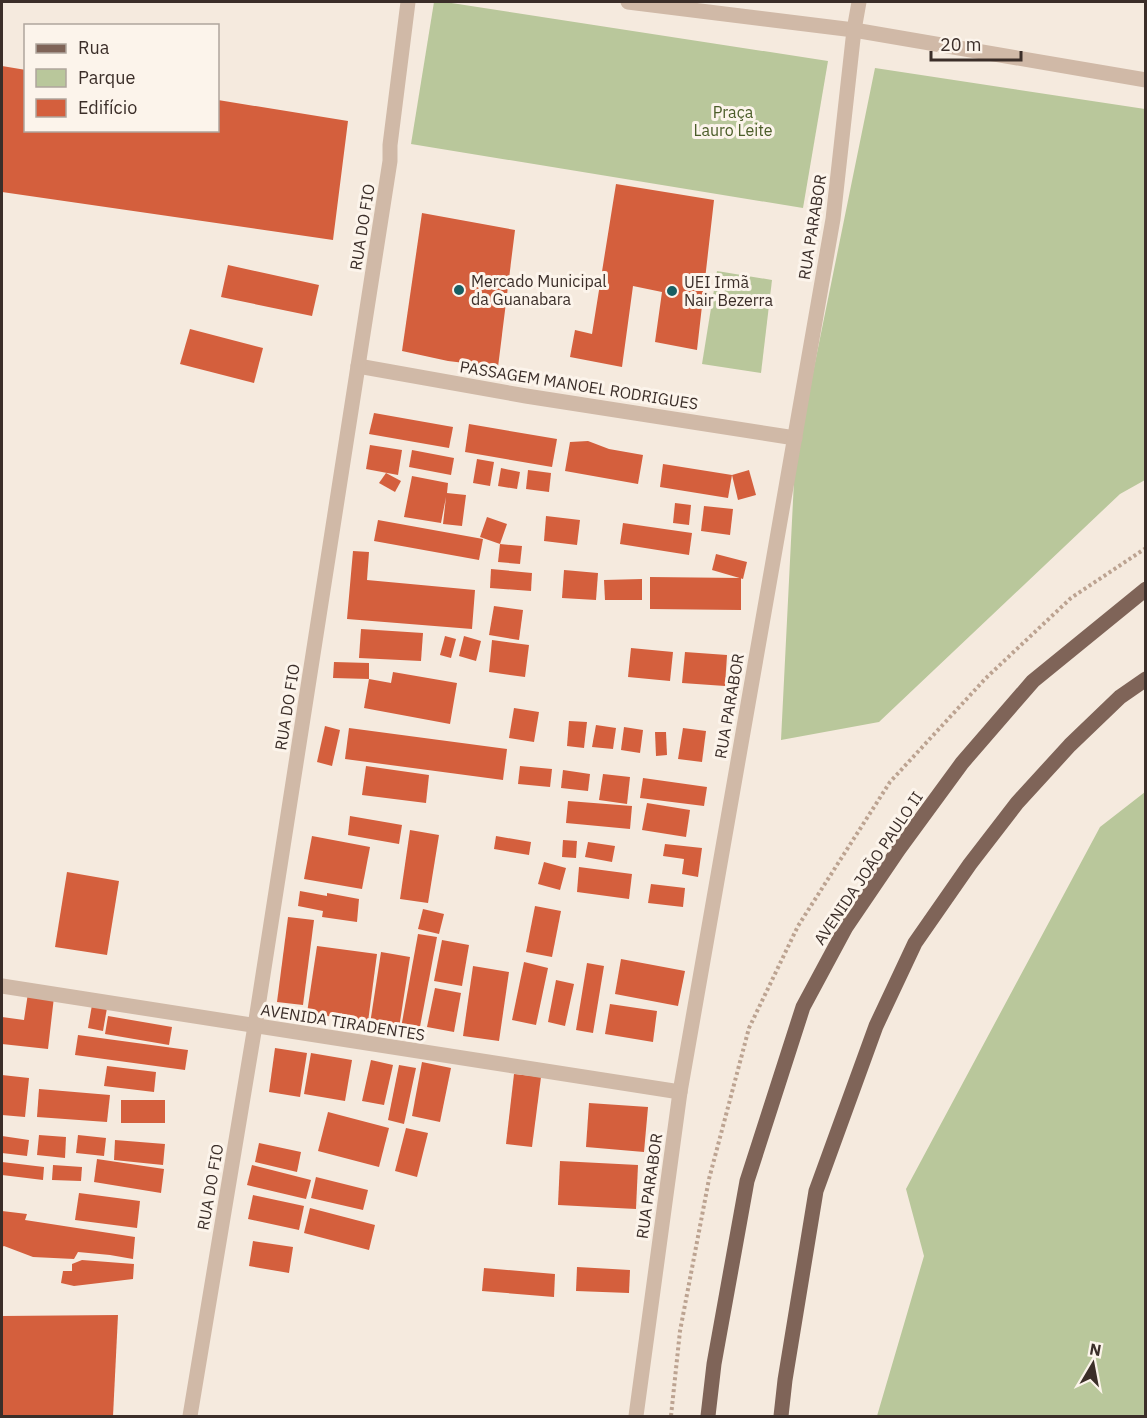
<svg xmlns="http://www.w3.org/2000/svg" width="1147" height="1418" viewBox="0 0 1147 1418" font-family="'IBM Plex Sans',sans-serif">
<style>
.green{fill:#b9c79b}
.building{fill:#d45f3d}
.lines{fill:none;stroke-linecap:round;stroke-linejoin:round}
.path{stroke:#bca391;stroke-width:4;stroke-dasharray:3 3;stroke-linecap:butt}
.street{stroke:#d0b9a7;stroke-width:15}
.primary{stroke:#7f6458;stroke-width:15}
.poi-dot{fill:#185f63;stroke:#fcf4eb;stroke-width:2}
.labels{text-anchor:middle;dominant-baseline:central;stroke-width:6;stroke-linejoin:round;paint-order:stroke}
.park-label{font-size:16px;fill:#4b5d29;stroke:#fcf4eb}
.street-label{font-size:16px;fill:#3b2e29;stroke:#fcf4eb}
.poi-label{font-size:16px;fill:#3b2e29;stroke:#fcf4eb;text-anchor:start}
</style>
<rect width="100%" height="100%" fill="#f5eade"/>
<g class="green">
<path d="M434 2H445L828 61 803 208 411 144Z"/>
<path d="M875 68 1145 109V480L1120 494 879 722 781 740 795 461Z"/>
<path d="M717 271 772 280 761 373 702 364Z"/>
<path d="M1145 792V1416H877L924 1256 906 1189 1100 827Z"/>
</g>
<g class="building">
<path d="M2 66 26 70V130H218V100L348 121 333 240 2 192Z"/>
<path d="M616 184 714 200 697 350 655 342 662 292 633 286 622 367 570 357 575 330 592 334Z"/>
<path d="M422 213 515 230 498 367 448 361 402 351Z"/>
<path d="M228 265 319 285 312 316 221 297Z"/>
<path d="M190 329 263 348 254 383 180 364Z"/>
<path d="M374 413 453 427 449 448 369 434Z"/>
<path d="M469 424 557 439 552 467 465 452Z"/>
<path d="M588 441 609 449 643 455 638 484 565 471 570 442Z"/>
<path d="M370 445 402 450 398 475 366 469Z"/>
<path d="M412 450 454 458 451 475 409 467Z"/>
<path d="M477 459 494 462 490 486 473 483Z"/>
<path d="M663 464 732 475 728 498 660 487Z"/>
<path d="M501 468 520 472 517 489 498 486Z"/>
<path d="M528 470 551 473 549 492 526 489Z"/>
<path d="M749 470 756 495 738 500 732 475Z"/>
<path d="M386 473 401 481 395 492 379 483Z"/>
<path d="M412 476 448 483 447 493 466 495 462 526 443 524 446 497 441 523 404 517Z"/>
<path d="M675 503 691 505 689 525 673 523Z"/>
<path d="M704 506 733 509 730 535 701 531Z"/>
<path d="M546 516 580 520 577 545 544 541Z"/>
<path d="M487 517 507 524 500 544 480 537Z"/>
<path d="M378 520 483 539 479 560 374 541Z"/>
<path d="M623 523 692 533 689 555 620 544Z"/>
<path d="M500 544 522 546 520 564 498 562Z"/>
<path d="M353 551 369 552 367 580 475 590 472 629 347 619Z"/>
<path d="M716 554 747 562 743 579 712 570Z"/>
<path d="M491 569 532 573 531 591 490 588Z"/>
<path d="M564 570 598 573 596 600 562 598Z"/>
<path d="M650 577 741 578V610L650 609Z"/>
<path d="M642 579V600H605L604 580Z"/>
<path d="M494 606 523 610 519 640 489 635Z"/>
<path d="M361 629 423 633 421 661 359 658Z"/>
<path d="M445 636 456 639 451 658 440 655Z"/>
<path d="M464 636 481 641 476 661 459 656Z"/>
<path d="M492 640 529 645 525 677 489 672Z"/>
<path d="M631 648 673 652 670 681 628 677Z"/>
<path d="M685 652 727 655 725 686 682 683Z"/>
<path d="M334 662 369 663V679L333 678Z"/>
<path d="M393 672 457 683 450 724 364 708 369 679 391 683Z"/>
<path d="M514 708 539 712 534 742 509 738Z"/>
<path d="M569 721 587 722 584 748 567 746Z"/>
<path d="M596 725 616 728 613 749 592 747Z"/>
<path d="M325 726 340 730 332 766 317 762Z"/>
<path d="M624 727 643 730 640 753 621 750Z"/>
<path d="M349 728 507 749 503 780 345 759Z"/>
<path d="M683 728 706 731 702 762 678 759Z"/>
<path d="M655 732H666L667 755 656 756Z"/>
<path d="M366 766 429 775 426 803 362 795Z"/>
<path d="M520 766 552 769 550 787 518 784Z"/>
<path d="M563 770 590 774 588 791 561 788Z"/>
<path d="M603 774 630 777 627 804 599 800Z"/>
<path d="M643 778 707 787 704 806 640 798Z"/>
<path d="M568 801 632 806 630 829 566 823Z"/>
<path d="M647 803 690 810 686 837 642 830Z"/>
<path d="M350 816 402 825 399 844 348 835Z"/>
<path d="M410 830 439 835 428 903 400 899Z"/>
<path d="M312 836 370 847 362 889 304 879Z"/>
<path d="M496 836 531 842 529 855 494 849Z"/>
<path d="M563 840 577 841 576 858 562 857Z"/>
<path d="M588 842 615 846 612 862 585 857Z"/>
<path d="M665 844 702 848 698 877 682 874 684 859 663 856Z"/>
<path d="M544 862 566 868 560 890 538 884Z"/>
<path d="M579 867 632 874 629 899 577 892Z"/>
<path d="M67 872 119 881 107 955 55 947Z"/>
<path d="M651 884 685 888 683 907 648 903Z"/>
<path d="M300 891 327 896V893L359 899 357 922 322 917 323 911 298 906Z"/>
<path d="M535 906 561 911 552 957 526 952Z"/>
<path d="M423 909 444 914 439 934 418 929Z"/>
<path d="M288 917 314 920 303 1005 277 1002Z"/>
<path d="M418 934 437 937 419 1032 401 1028Z"/>
<path d="M442 940 469 945 462 986 434 981Z"/>
<path d="M317 946 377 954 368 1022 307 1013Z"/>
<path d="M381 952 410 957 399 1028 370 1024Z"/>
<path d="M621 959 685 971 678 1006 615 994Z"/>
<path d="M524 962 548 968 536 1025 512 1020Z"/>
<path d="M587 963 604 966 593 1033 576 1030Z"/>
<path d="M473 966 509 972 499 1041 463 1036Z"/>
<path d="M556 980 574 984 565 1026 548 1022Z"/>
<path d="M435 988 461 993 454 1032 427 1027Z"/>
<path d="M28 993 54 997 48 1049 2 1044V1017L24 1020Z"/>
<path d="M610 1004 657 1011 653 1042 605 1034Z"/>
<path d="M92 1005 107 1008 103 1031 88 1028Z"/>
<path d="M108 1016 172 1027 169 1045 105 1034Z"/>
<path d="M78 1035 188 1050 185 1070 75 1055Z"/>
<path d="M275 1048 307 1053 300 1097 269 1092Z"/>
<path d="M311 1053 352 1060 345 1101 304 1094Z"/>
<path d="M371 1060 393 1065 384 1105 362 1101Z"/>
<path d="M422 1062 451 1068 440 1122 412 1116Z"/>
<path d="M399 1065 416 1068 404 1124 388 1120Z"/>
<path d="M107 1066 156 1072 154 1092 104 1086Z"/>
<path d="M514 1074 541 1077 532 1147 506 1144Z"/>
<path d="M2 1075 29 1078 25 1117 2 1115Z"/>
<path d="M39 1089 110 1095 107 1122 37 1117Z"/>
<rect x="121" y="1100" width="44" height="23"/>
<path d="M589 1103 648 1107 644 1152 586 1147Z"/>
<path d="M328 1112 389 1128 379 1167 318 1151Z"/>
<path d="M406 1128 428 1133 417 1177 395 1171Z"/>
<path d="M39 1135 66 1137 65 1158 37 1155Z"/>
<path d="M78 1135 106 1138 104 1156 76 1153Z"/>
<path d="M2 1136 29 1140 27 1156 2 1153Z"/>
<path d="M115 1140 165 1144 163 1165 114 1160Z"/>
<path d="M259 1143 301 1152 297 1172 255 1162Z"/>
<path d="M97 1159 164 1169 161 1193 94 1182Z"/>
<path d="M560 1161 638 1165 636 1209 558 1205Z"/>
<path d="M2 1162 44 1167 43 1180 2 1175Z"/>
<path d="M53 1165 82 1167 81 1181 52 1180Z"/>
<path d="M252 1165 311 1180 306 1199 247 1185Z"/>
<path d="M316 1177 368 1190 363 1210 311 1198Z"/>
<path d="M79 1193 140 1201 137 1228 75 1220Z"/>
<path d="M253 1195 304 1206 299 1230 248 1219Z"/>
<path d="M310 1208 375 1225 369 1250 304 1233Z"/>
<path d="M2 1211 27 1214 25 1220 135 1237 133 1259 110 1255 78 1252 74 1259 33 1257 4 1246 2 1247Z"/>
<path d="M253 1241 293 1247 289 1273 249 1266Z"/>
<path d="M82 1260 134 1264 133 1279 74 1286 61 1283 63 1271H72V1264Z"/>
<path d="M577 1267 630 1270 629 1293 576 1291Z"/>
<path d="M484 1268 555 1274 554 1297 482 1291Z"/>
<path d="M118 1315 113 1416H2V1316Z"/>
</g>
<g class="lines">
<path class="path" d="M671 1416 680 1331 709 1179 749 1028 798 926 890 782 986 678 1071 598 1146 548"/>
<g class="street">
<path d="M628 2 854 30 1146 80"/>
<path d="M358 366 526 396 795 438"/>
<path d="M2 986 680 1092"/>
<path d="M190 1416 255 1026 390 161V145L408 2"/>
<path d="M636 1416 680 1092 833 219 854 30 859 2"/>
</g>
<g class="primary">
<path d="M708 1416 714 1364 747 1181 803 1007 846 927 899 849 962 763 1033 681 1146 589"/>
<path d="M781 1416 785 1380 816 1191 876 1026 915 943 970 864 1017 803 1070 745 1120 697 1146 679"/>
</g>
</g>
<g class="poi-dot">
<circle cx="459" cy="290" r="6"/>
<circle cx="672" cy="291" r="6"/>
</g>
<g class="labels">
<g class="park-label">
<text x="733" y="112">Praça<tspan x="733" dy="18">Lauro Leite</tspan></text>
</g>
<g class="street-label">
<text transform="translate(362 227) rotate(-81)">RUA DO FIO</text>
<text transform="translate(812 227) rotate(-81)">RUA PARABOR</text>
<text transform="translate(579 385) rotate(9)">PASSAGEM MANOEL RODRIGUES</text>
<text transform="translate(729 706) rotate(-80)">RUA PARABOR</text>
<text transform="translate(287 707) rotate(-81)">RUA DO FIO</text>
<text transform="translate(868 868) rotate(-56)">AVENIDA JOÃO PAULO II</text>
<text transform="translate(343 1022) rotate(9)">AVENIDA TIRADENTES</text>
<text transform="translate(649 1186) rotate(-82)">RUA PARABOR</text>
<text transform="translate(210 1187) rotate(-80)">RUA DO FIO</text>
</g>
<g class="poi-label">
<text x="471" y="281">Mercado Municipal<tspan x="471" dy="18">da Guanabara</tspan></text>
<text x="684" y="282">UEI Irmã<tspan x="684" dy="18">Nair Bezerra</tspan></text>
</g>
</g>
<rect width="1147" height="1418" fill="none" stroke="#3b2e29" stroke-width="6"/>
<rect x="24" y="24" width="195" height="108" fill="#fcf4eb" stroke="#afa59d" stroke-width="1.5"/>
<rect x="36" y="44" width="30" height="9" fill="#7f6458" stroke="#afa59d" stroke-width="1.5"/>
<text x="78" y="54" font-size="18" fill="#3b2e29">Rua</text>
<rect x="36" y="69" width="30" height="18" fill="#b9c79b" stroke="#afa59d" stroke-width="1.5"/>
<text x="78" y="84" font-size="18" fill="#3b2e29">Parque</text>
<rect x="36" y="99" width="30" height="18" fill="#d45f3d" stroke="#afa59d" stroke-width="1.5"/>
<text x="78" y="114" font-size="18" fill="#3b2e29">Edifício</text>
<g transform="translate(1093 1364) rotate(10)" stroke="#fcf4eb" stroke-width="4.5" paint-order="stroke">
<path d="M0-4.5L10 22L0 15L-10 22Z" fill="#3b2e29"/>
<text y="-9" font-size="16" font-weight="bold" text-anchor="middle" fill="#3b2e29">N</text>
</g>
<path d="M931 51v9h90v-9" fill="none" stroke="#3b2e29" stroke-width="3"/>
<text x="940" y="51" font-size="18" fill="#3b2e29" stroke="#fcf4eb" stroke-width="4.5" paint-order="stroke">20 m</text>
</svg>
